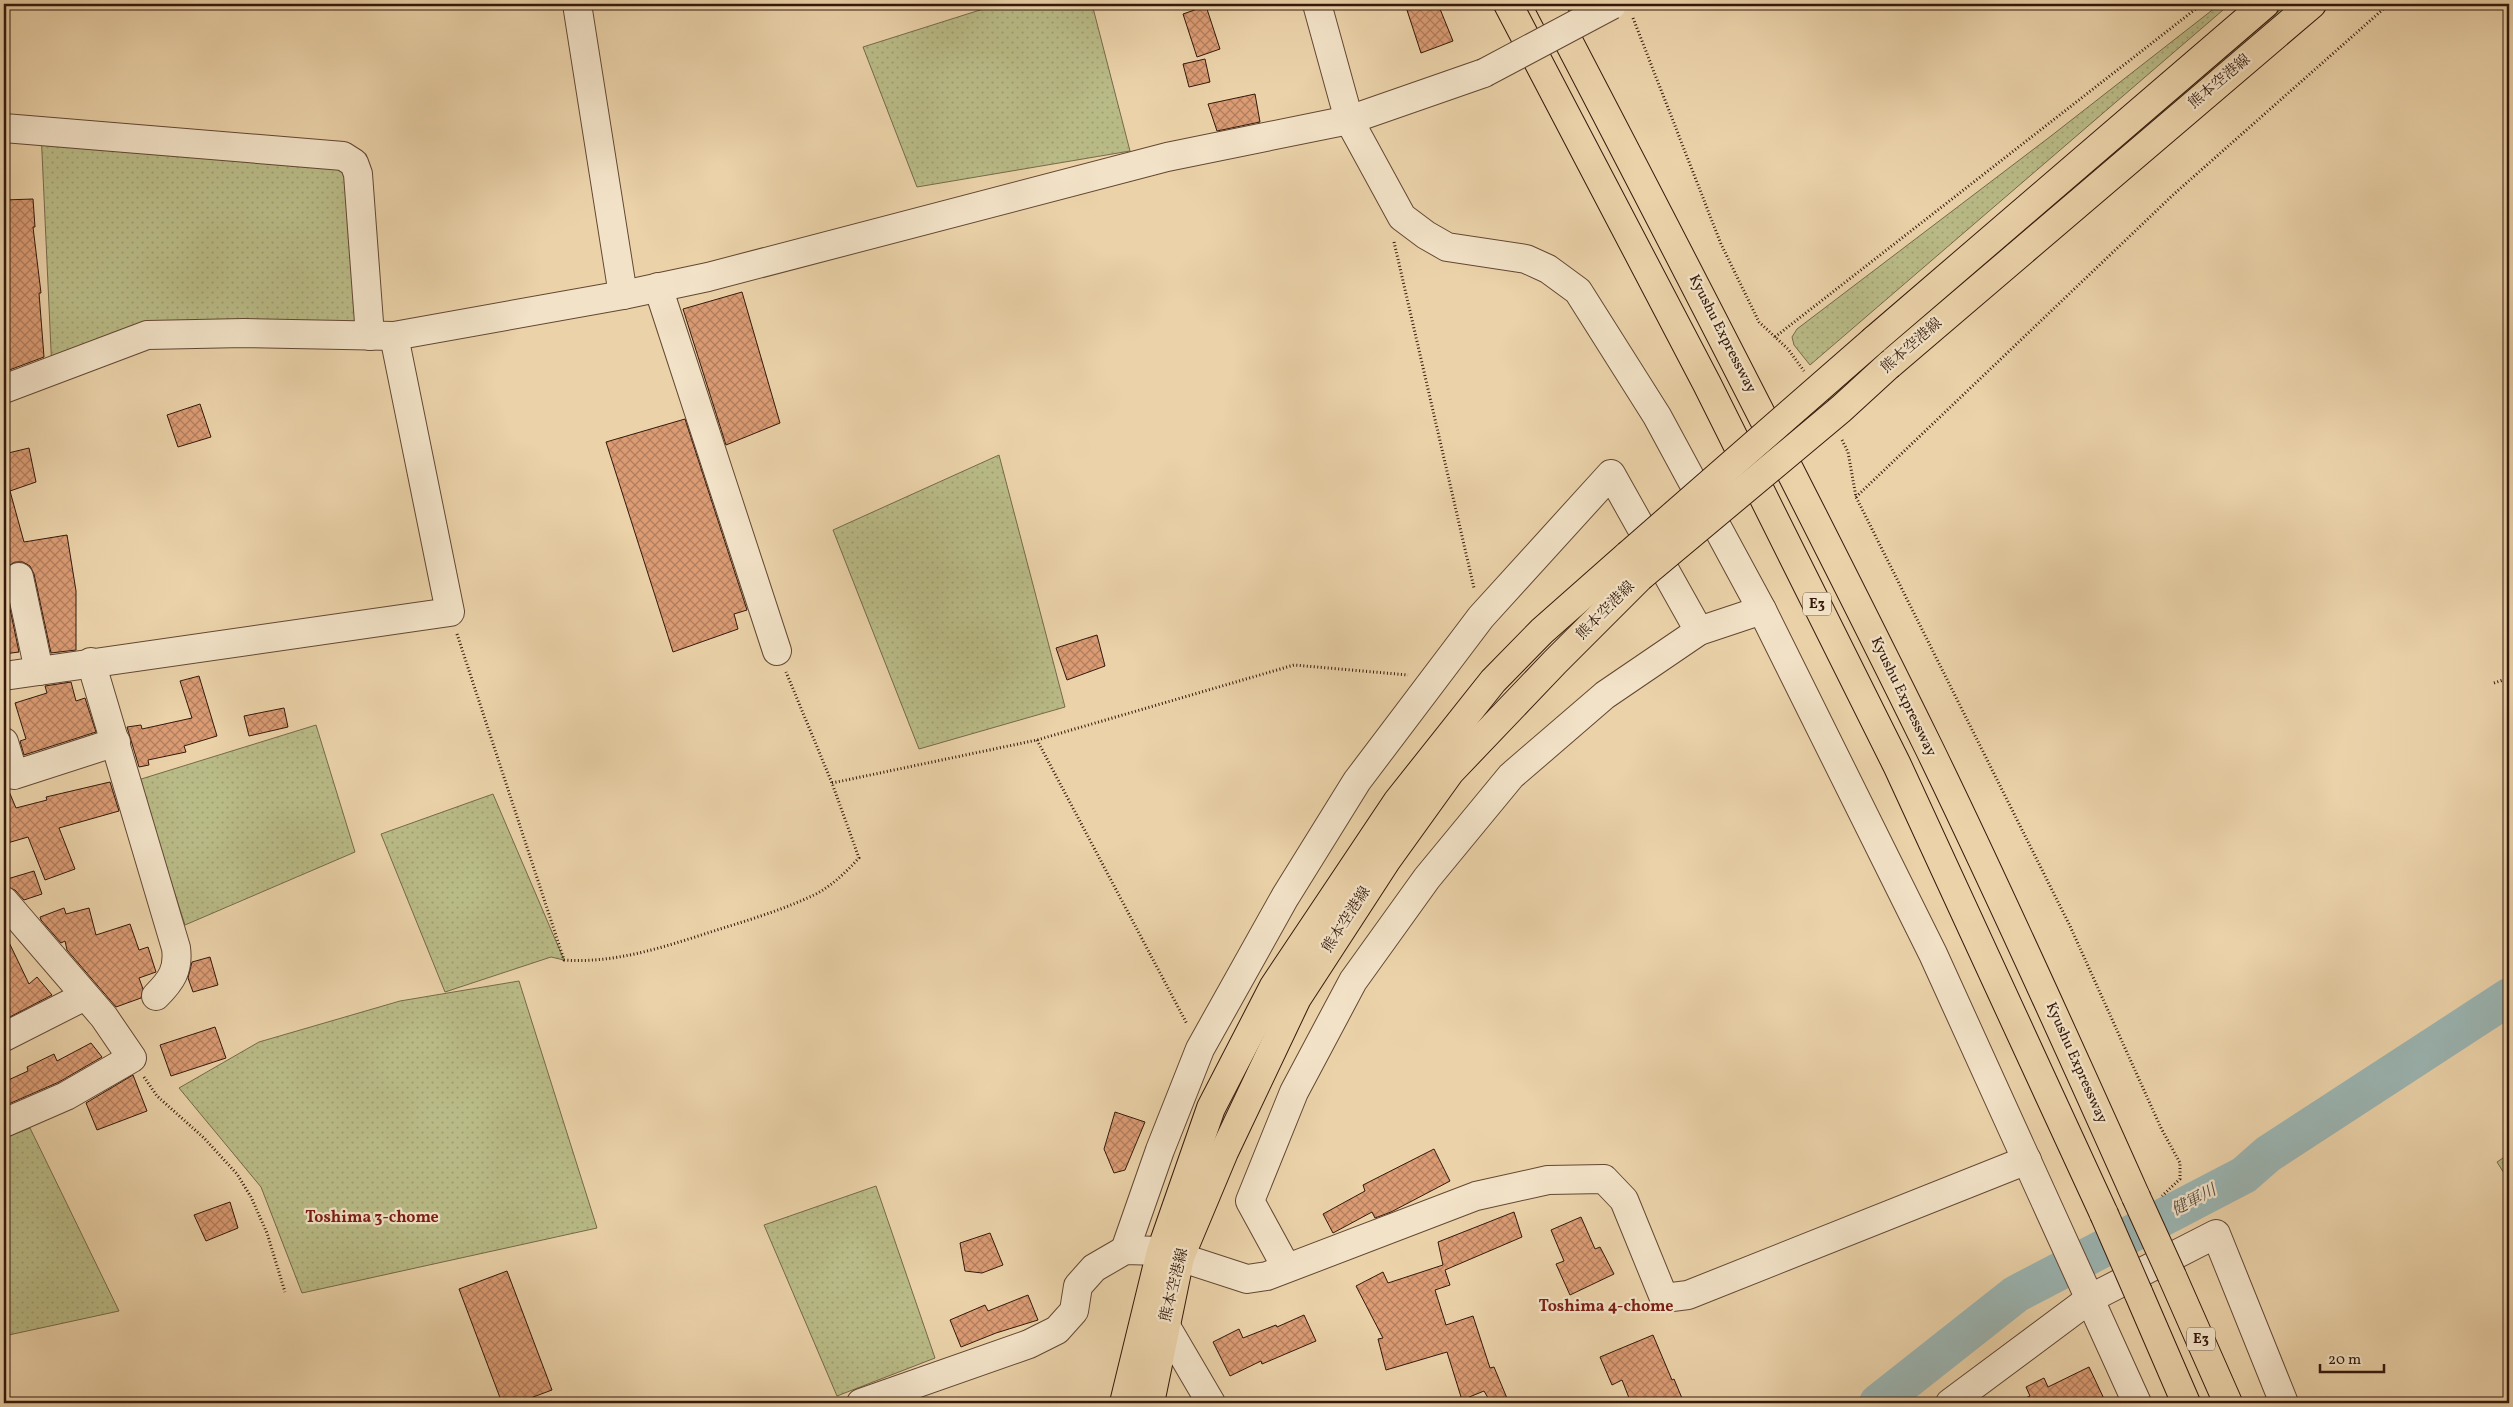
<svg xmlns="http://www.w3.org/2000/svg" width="2513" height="1407" viewBox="0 0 2513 1407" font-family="Vollkorn,'Noto Serif JP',serif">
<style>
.grass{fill:url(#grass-dots);stroke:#766a4a}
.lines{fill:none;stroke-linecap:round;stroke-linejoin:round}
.river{stroke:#9bb5b2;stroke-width:38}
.building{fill:url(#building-cross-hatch);stroke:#34190c}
.minor-casing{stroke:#624733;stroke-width:30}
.major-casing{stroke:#34190c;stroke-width:30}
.highway-casing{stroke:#34190c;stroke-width:30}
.path{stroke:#34190c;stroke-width:3;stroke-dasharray:1 2.5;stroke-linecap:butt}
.minor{stroke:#f2e2c7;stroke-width:28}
.major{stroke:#ebd2a9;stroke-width:28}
.highway{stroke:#ebd2a9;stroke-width:28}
.minor-bridge-casing{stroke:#624733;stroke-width:30;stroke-linecap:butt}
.major-bridge-casing{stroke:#34190c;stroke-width:30;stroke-linecap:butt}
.highway-bridge-casing{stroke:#34190c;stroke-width:30;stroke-linecap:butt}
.minor-bridge{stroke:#f2e2c7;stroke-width:28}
.major-bridge{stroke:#ebd2a9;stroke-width:28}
.highway-bridge{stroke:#ebd2a9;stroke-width:28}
.labels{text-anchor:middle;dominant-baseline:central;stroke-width:4.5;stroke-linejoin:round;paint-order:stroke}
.shield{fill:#f2e2c7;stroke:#6d5544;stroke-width:1}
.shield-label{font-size:14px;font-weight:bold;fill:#34190c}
.street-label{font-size:15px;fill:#34190c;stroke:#f2e2c7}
.water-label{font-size:16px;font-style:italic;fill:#53483e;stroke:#f2e2c7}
.neighbourhood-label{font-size:16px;font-weight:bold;fill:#7a1f14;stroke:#f2e2c7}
</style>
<defs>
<pattern id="grass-dots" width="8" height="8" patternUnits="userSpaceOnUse" patternTransform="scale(1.25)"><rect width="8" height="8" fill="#b9bb87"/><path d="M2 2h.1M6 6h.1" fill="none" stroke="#a0a073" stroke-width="1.8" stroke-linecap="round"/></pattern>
<pattern id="building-cross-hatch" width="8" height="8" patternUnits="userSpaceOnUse" patternTransform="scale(1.25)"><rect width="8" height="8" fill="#db9c74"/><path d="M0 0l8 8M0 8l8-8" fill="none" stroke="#b27e5e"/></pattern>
</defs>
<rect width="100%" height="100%" fill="#ebd2a9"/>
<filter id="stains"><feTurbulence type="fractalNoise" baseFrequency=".004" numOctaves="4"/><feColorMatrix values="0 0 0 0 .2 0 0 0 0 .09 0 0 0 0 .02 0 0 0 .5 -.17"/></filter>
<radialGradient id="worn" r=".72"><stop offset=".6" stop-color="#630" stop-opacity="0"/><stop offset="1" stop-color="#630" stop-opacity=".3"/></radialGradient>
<g class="grass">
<path d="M999 4H1092L1130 151 917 187 863 47Z"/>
<path d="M2220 4H2230L1810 365 1794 345 1792 337 1797 329 2051 136Z"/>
<path d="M2287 4H2294L1830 402 1827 397Z"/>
<path d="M41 131 343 156 370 336 147 335 52 372Z"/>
<path d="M999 455 1065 707 919 749 833 530Z"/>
<path d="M316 725 355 852 185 925 138 780Z"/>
<path d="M493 794 564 960 551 957 445 992 381 834Z"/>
<path d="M519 981 597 1228 302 1293 261 1187 179 1088 259 1042 400 1001Z"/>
<path d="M30 1128 119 1311 4 1336V1138Z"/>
<path d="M2509 1154V1181L2497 1162Z"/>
<path d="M876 1186 935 1358 837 1396 764 1225Z"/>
</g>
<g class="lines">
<path class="river" d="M1878 1403 2016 1294 2244 1175 2268 1154 2509 997"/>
</g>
<g class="building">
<path d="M1405 4H1438L1453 41 1421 53Z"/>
<path d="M1206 6 1220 49 1197 57 1183 14Z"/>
<path d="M1205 59 1210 82 1189 87 1183 64Z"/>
<path d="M1255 94 1260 122 1217 131 1208 104Z"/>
<path d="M33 199 35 227H33L41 293H39L44 357 4 372V266H7L4 242V200Z"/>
<path d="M742 292 780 423 726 445 683 309Z"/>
<path d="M200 404 211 437 178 447 167 415Z"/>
<path d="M685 419 747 610 734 614 738 629 673 652 606 442Z"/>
<path d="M29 448 36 482 10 491 24 542 67 535 76 591V650L51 653 34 574 30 566 23 562H15L8 566 4 578V454Z"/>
<path d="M4 580 19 652 4 654Z"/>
<path d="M1097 635 1105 666 1067 680 1056 648Z"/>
<path d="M199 676 217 736 184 746 186 752 148 760 149 765 139 767 127 727 141 725 142 729 192 718 180 681Z"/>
<path d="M71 682 76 701 85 698 96 732 24 755 20 741 26 739 15 703 47 693 45 686Z"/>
<path d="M284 708 288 727 249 736 244 716Z"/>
<path d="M110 782 119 811 59 828 75 869 45 880 28 837 4 844V787L8 789 16 808 47 800 46 797Z"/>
<path d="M34 871 42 894 24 900 15 890 4 886V880Z"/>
<path d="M64 908 66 914 89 908 96 935 130 924 139 950 148 947 156 972 139 978 143 989 141 998 116 1007 67 950 65 941 61 943 41 920 40 917Z"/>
<path d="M4 932 29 984 37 977 52 995 4 1020Z"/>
<path d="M210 957 218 985 193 992 188 978 192 962Z"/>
<path d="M215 1027 226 1058 171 1076 160 1045Z"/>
<path d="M91 1043 102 1057 59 1082 4 1106V1082L28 1071 27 1067 54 1054 57 1061Z"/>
<path d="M133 1075 147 1111 97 1130 86 1103Z"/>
<path d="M1115 1112 1145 1122 1125 1170 1114 1173 1104 1149Z"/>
<path d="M1434 1149 1450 1181 1391 1212 1375 1218 1372 1212 1333 1233 1323 1214 1365 1191 1363 1185Z"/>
<path d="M230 1202 238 1228 206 1241 194 1215Z"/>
<path d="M1514 1212 1522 1237 1445 1270 1450 1285 1435 1290 1446 1325 1473 1316 1490 1368 1494 1367 1509 1403H1491L1484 1391 1462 1400 1447 1352 1386 1370 1378 1339 1383 1338 1356 1286 1383 1272 1388 1283 1443 1265 1438 1242Z"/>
<path d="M1581 1217 1595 1249 1600 1247 1614 1274 1570 1295 1556 1264 1564 1261 1551 1230Z"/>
<path d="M990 1233 1003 1265 982 1273 965 1271 960 1243Z"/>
<path d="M507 1271 552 1390 517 1403H502L459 1289Z"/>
<path d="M1028 1295 1038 1320 996 1333 961 1347 950 1320 985 1305 988 1311Z"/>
<path d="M1304 1315 1316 1341 1262 1364 1261 1361 1230 1376 1213 1342 1239 1329 1243 1338 1276 1325 1277 1327Z"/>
<path d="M1653 1335 1672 1380 1674 1379 1684 1403H1631L1622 1380 1612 1385 1600 1357Z"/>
<path d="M2089 1367 2106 1403H2014L2030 1396 2026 1387 2044 1378 2048 1387Z"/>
</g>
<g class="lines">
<defs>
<g id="minor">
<path d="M577 4 623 295"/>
<path d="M1317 4 1349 120 1402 217 1426 235 1447 247 1526 259 1548 269 1578 291 1657 416 1762 610 1933 954 2137 1403"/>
<path d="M4 128 343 156 354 163 358 174 370 336"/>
<path d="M658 287 777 651"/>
<path d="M4 389 147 335 244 333 394 336 623 295 708 277 1167 157 1349 120 1484 73"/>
<path d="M19 577 39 671"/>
<path d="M91 662 176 948C179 970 171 981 156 996"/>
<path d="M4 676 450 612 394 336"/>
<path d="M4 742 14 775 116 742"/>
<path d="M4 901 104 1017 132 1058 66 1096 4 1123"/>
<path d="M4 1037 85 996"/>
<path d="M1125 1250 1160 1150 1200 1049 1285 897 1357 781 1481 617 1611 474 1699 631"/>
<path d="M1286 1267 1250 1201 1294 1092 1353 981 1427 878 1511 776 1605 695 1699 631 1762 610"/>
<path d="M1157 1311 1211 1403"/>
<path d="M861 1403 1029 1344 1057 1330 1074 1311 1078 1286 1094 1268 1125 1250 1161 1251 1247 1279 1267 1276 1476 1196 1548 1180 1604 1179 1624 1200 1664 1298 1688 1295 2027 1160"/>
<path d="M1950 1403 2091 1298 2216 1234 2284 1403"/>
</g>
<g id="major">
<path d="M1874 340 2265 4"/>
<path d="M1889 365 2312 4"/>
<path d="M1124 1403 1161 1251 1211 1108 1274 986 1397 802 1493 681 1542 631 1628 555"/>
<path d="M1150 1403 1180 1257 1224 1152 1297 998 1386 861 1450 772 1555 662 1640 577"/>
</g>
<g id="highway">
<path d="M1508 4 1707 384 1897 765 2104 1214"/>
<path d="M1549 4C1678 251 1806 498 1929 748 2001 896 2069 1047 2136 1197"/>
<path d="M2172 1276 2228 1403"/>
<path d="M2138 1292 2186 1403"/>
</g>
</defs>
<use href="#minor" class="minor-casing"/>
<use href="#major" class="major-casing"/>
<use href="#highway" class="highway-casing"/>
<g class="path">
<path d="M1633 18 1721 244 1759 322 1788 349 1804 371"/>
<path d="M1394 242 1474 588"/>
<path d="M1775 337 2202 4"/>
<path d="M1842 440 1848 452 1856 497 2070 926 2161 1128 2180 1163V1179L2162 1196"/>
<path d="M1856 497 2174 194 2389 4"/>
<path d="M457 634 564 960C617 964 670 945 720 929 752 919 785 909 816 894 833 885 846 872 859 858L832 783 786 672"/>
<path d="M2494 683 2509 678"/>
<path d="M1037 740 1187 1024"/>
<path d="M832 783 1037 740 1294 665 1408 675"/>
<path d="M144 1077 157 1096 204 1138 237 1174 251 1197 267 1233 285 1292"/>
</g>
<use href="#minor" class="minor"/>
<use href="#major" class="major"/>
<use href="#highway" class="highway"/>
<defs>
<path id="minor-bridge" d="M1484 73 1612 5"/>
<g id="major-bridge">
<path d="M1628 555 1874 340"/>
<path d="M1640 577 1841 409 1889 365"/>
</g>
<g id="highway-bridge">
<path d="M2136 1197 2172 1276"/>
<path d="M2104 1214 2138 1292"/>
</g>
</defs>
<use href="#minor-bridge" class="minor-bridge-casing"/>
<use href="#major-bridge" class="major-bridge-casing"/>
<use href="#highway-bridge" class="highway-bridge-casing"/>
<use href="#minor-bridge" class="minor-bridge"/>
<use href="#major-bridge" class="major-bridge"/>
<use href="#highway-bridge" class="highway-bridge"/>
</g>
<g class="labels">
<g class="shield">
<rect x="1803" y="592.5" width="28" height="23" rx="4"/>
<rect x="2187" y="1327.5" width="28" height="23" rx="4"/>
</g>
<g class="shield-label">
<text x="1817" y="604">E3</text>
<text x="2201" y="1339">E3</text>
</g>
<g class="street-label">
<text transform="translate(2220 82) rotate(-40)">熊本空港線</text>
<text transform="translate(1722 334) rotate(63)">Kyushu Expressway</text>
<text transform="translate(1912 346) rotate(-41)">熊本空港線</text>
<text transform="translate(1606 611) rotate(-45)">熊本空港線</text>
<text transform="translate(1903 697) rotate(64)">Kyushu Expressway</text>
<text transform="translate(1347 920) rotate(-57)">熊本空港線</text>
<text transform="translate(2076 1063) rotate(66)">Kyushu Expressway</text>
<text transform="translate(1175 1285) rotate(-76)">熊本空港線</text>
</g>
<g class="water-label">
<text transform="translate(2194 1201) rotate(-28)">健軍川</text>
</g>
<g class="neighbourhood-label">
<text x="372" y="1218">Toshima 3-chome</text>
<text x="1606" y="1307">Toshima 4-chome</text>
</g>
</g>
<rect width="2513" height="1407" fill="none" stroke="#ebd2a9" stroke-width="20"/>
<rect x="5" y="5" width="2503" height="1397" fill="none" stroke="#34190c" stroke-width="2.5"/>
<rect x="10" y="10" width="2493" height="1387" fill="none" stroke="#34190c"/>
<path d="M2320 1364v8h64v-8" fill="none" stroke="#34190c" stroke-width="2.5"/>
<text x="2328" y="1364" font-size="15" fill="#34190c" stroke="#f2e2c7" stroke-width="4" paint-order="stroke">20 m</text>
<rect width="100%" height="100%" filter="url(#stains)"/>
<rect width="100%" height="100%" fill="url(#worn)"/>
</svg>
